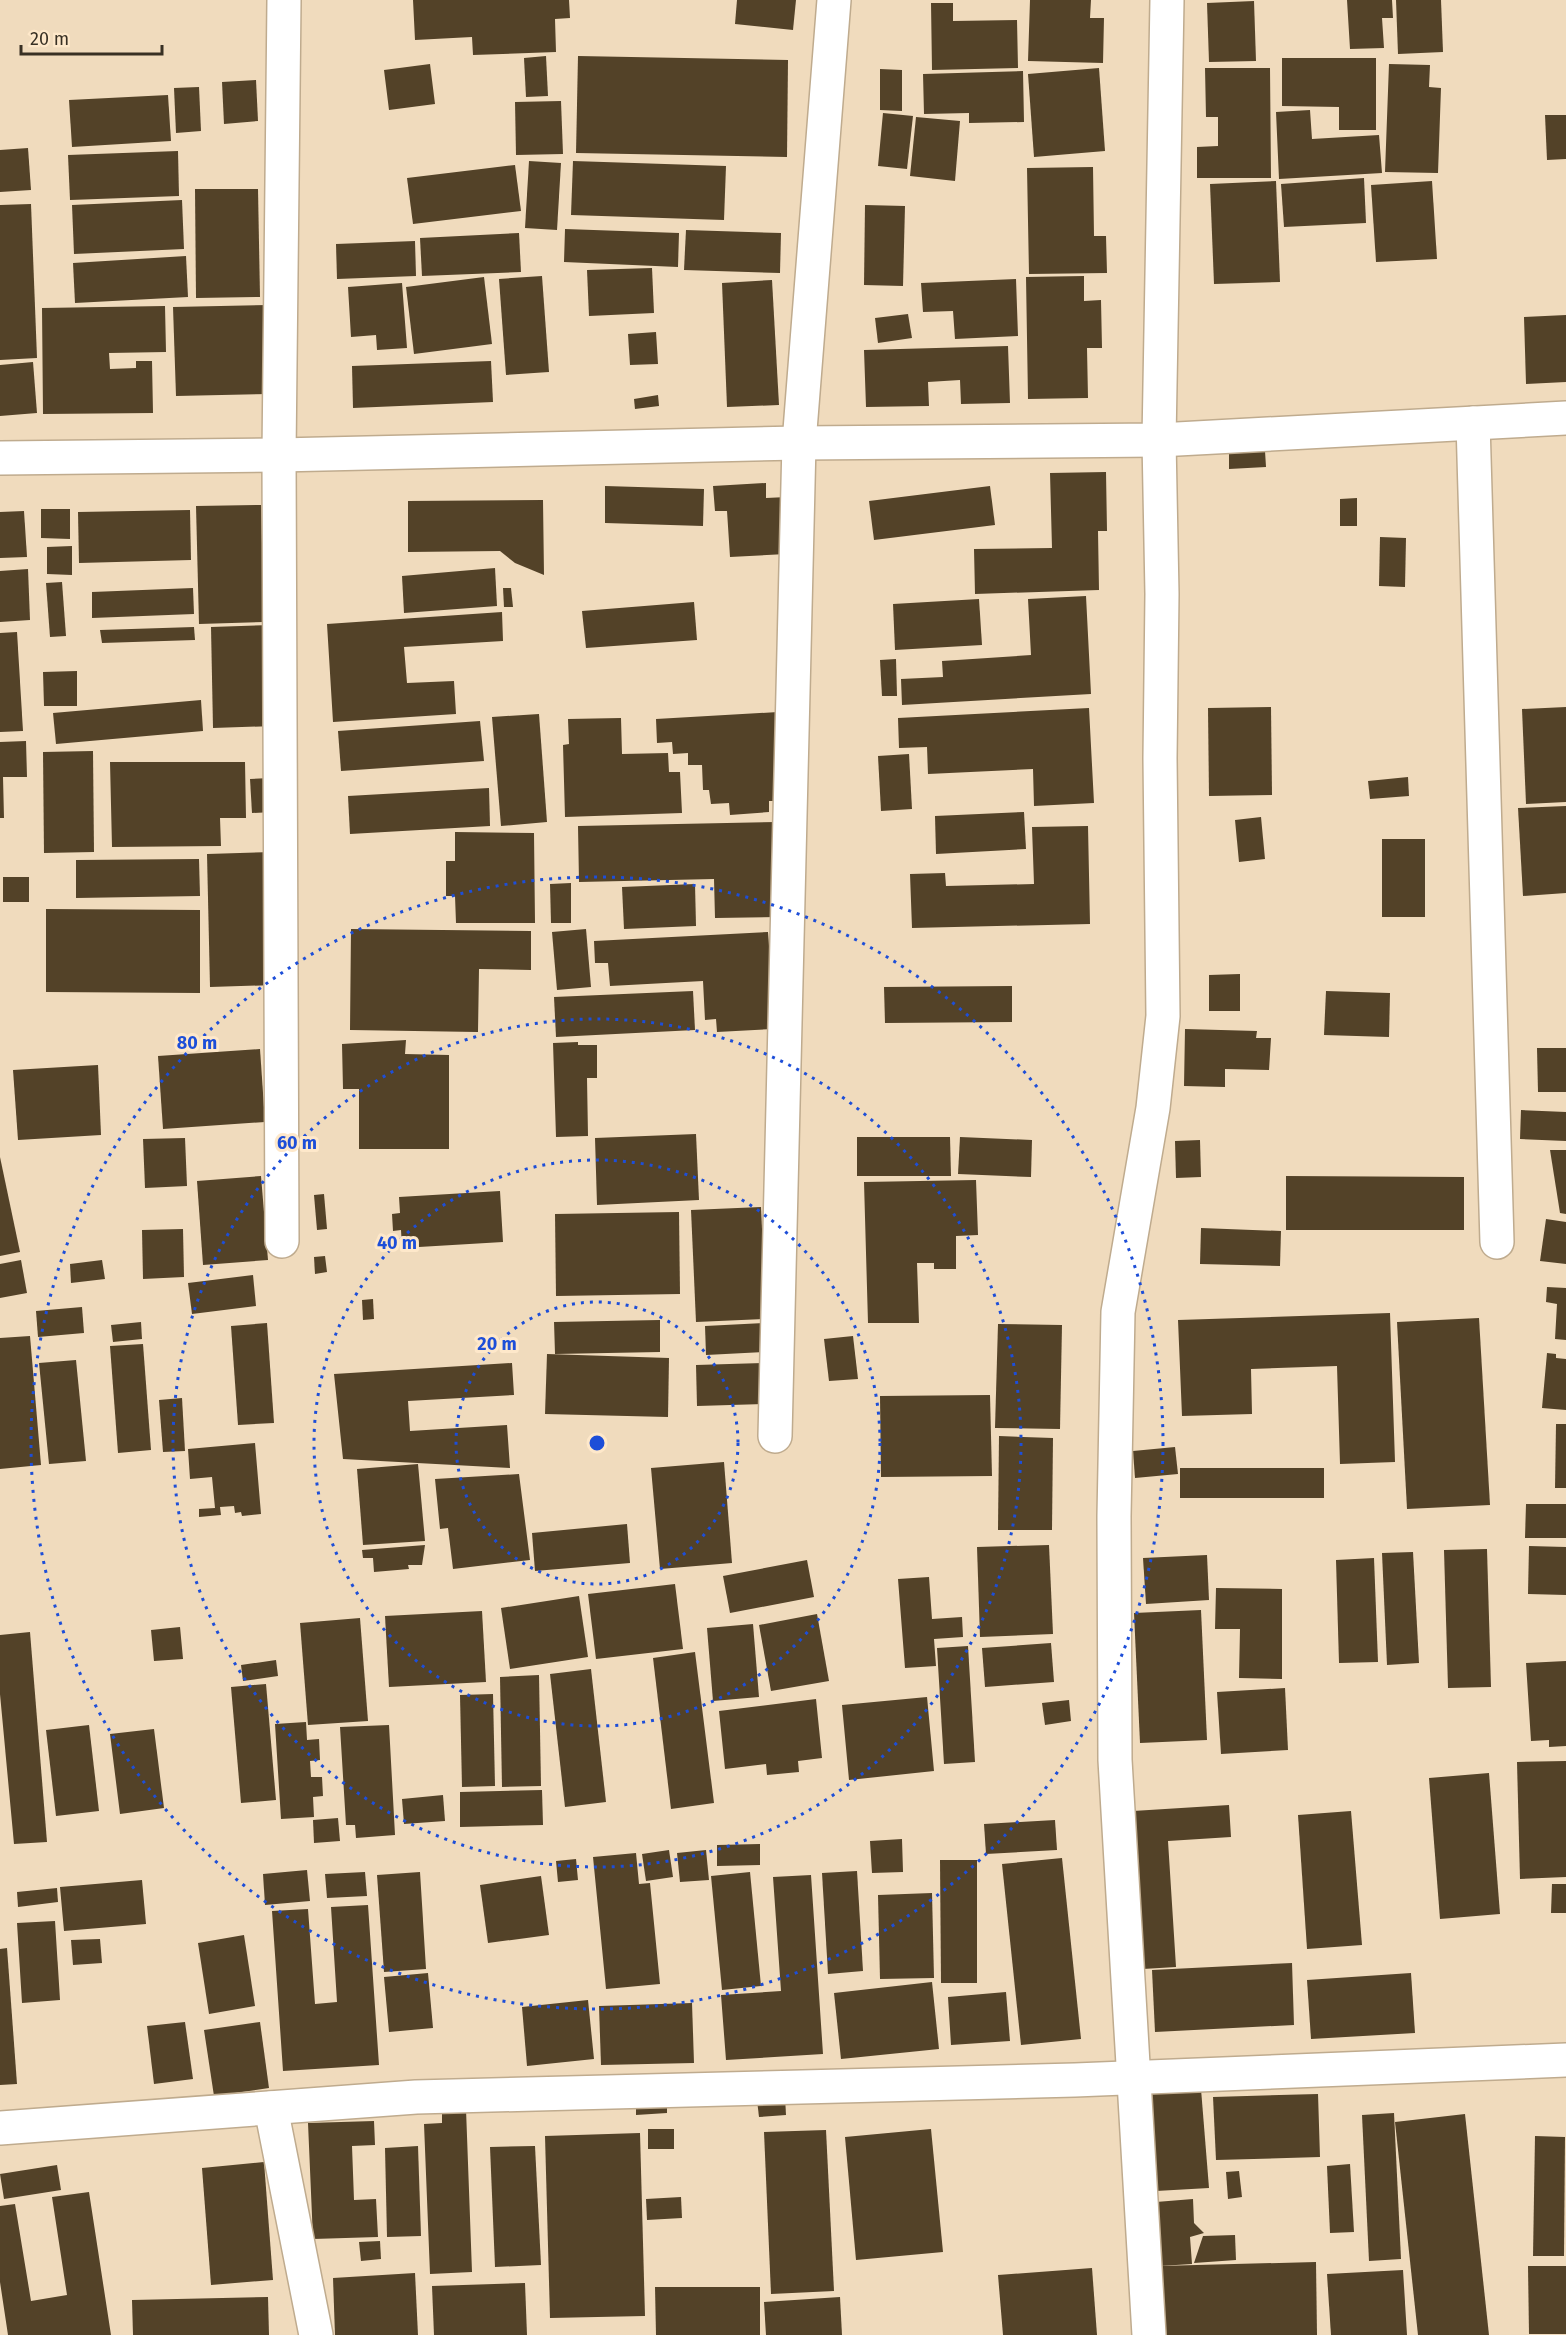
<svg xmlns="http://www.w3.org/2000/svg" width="1566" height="2335" viewBox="0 0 1566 2335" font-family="'Fira Sans',sans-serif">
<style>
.building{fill:#534228}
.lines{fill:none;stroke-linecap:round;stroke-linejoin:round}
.street-casing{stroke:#bfab8e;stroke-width:36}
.street{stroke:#fff;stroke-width:33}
.ring{fill:none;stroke:#1d4ed8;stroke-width:3;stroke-dasharray:3 6}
.centre{fill:#1d4ed8;stroke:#fee8ca;stroke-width:3}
.ring-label{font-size:18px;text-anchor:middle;font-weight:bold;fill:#1d4ed8;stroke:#fee8ca;stroke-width:6;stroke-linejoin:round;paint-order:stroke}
</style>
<rect width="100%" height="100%" fill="#f0dbbd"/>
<g class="building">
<path d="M413 0H569L570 18 555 19 556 52 473 55 472 37 415 40Z"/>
<path d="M737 0H796L793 30 735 24Z"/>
<path d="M1030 0H1091L1090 18H1104L1103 63 1028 61Z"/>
<path d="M1347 0H1392L1393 18H1382L1384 48 1350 49Z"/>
<path d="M1396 0H1441L1443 52 1398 54Z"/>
<path d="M1254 1 1256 61 1209 62 1207 3Z"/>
<path d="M931 3H953V21L1017 20 1018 68 932 70Z"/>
<path d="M546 56 548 96 526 97 524 58Z"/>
<path d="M578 56 788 60 787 157 576 153Z"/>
<path d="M1282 58H1376V130H1339V107L1282 106Z"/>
<path d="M430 64 435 104 389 110 384 70Z"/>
<path d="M1389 64 1430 65 1429 87 1441 88 1438 173 1385 172Z"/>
<path d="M1099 68 1105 151 1034 157 1028 74Z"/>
<path d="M1205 68H1270L1271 178H1197V147L1218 146V117H1206Z"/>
<path d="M880 69 902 70V111L880 110Z"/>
<path d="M1023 71 1024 122 969 123V113L924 114 923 74Z"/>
<path d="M256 80 258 121 224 124 222 82Z"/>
<path d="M199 87 201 131 176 133 174 88Z"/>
<path d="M168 95 171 141 72 147 69 100Z"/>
<path d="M561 101 563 154 516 155 515 102Z"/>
<path d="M1310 110 1312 139 1379 135 1382 173 1279 179 1276 112Z"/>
<path d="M883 113 913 116 907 169 878 166Z"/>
<path d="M1545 115H1566V159L1547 160Z"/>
<path d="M916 117 960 121 955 181 910 176Z"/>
<path d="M28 148 31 190 0 192V150Z"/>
<path d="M178 151 179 196 70 200 68 155Z"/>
<path d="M529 161 561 163 557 230 525 228Z"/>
<path d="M573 161 726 166 724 220 571 215Z"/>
<path d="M515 165 521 211 413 224 407 178Z"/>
<path d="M1093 167 1094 236H1106L1107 273 1029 274 1027 168Z"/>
<path d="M1364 178 1366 223 1284 227 1281 184Z"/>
<path d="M1276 181 1280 282 1214 284 1210 184Z"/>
<path d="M1432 181 1437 259 1376 262 1371 185Z"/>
<path d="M195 189H258L260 297 196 298Z"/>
<path d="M182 200 184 249 74 254 72 205Z"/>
<path d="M31 204 37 358 0 360V205Z"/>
<path d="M865 205 905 206 903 286 864 285Z"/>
<path d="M565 229 679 233 678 267 564 262Z"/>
<path d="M686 230 781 233 780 273 684 270Z"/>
<path d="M519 233 521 272 422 276 420 238Z"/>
<path d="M415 241 416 276 337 279 336 244Z"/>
<path d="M186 256 188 297 75 303 73 263Z"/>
<path d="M652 268 654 313 589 316 587 270Z"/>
<path d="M542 276 549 372 506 375 499 279Z"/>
<path d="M1084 276V301L1101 300 1102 348H1087L1088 398 1028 399 1026 277Z"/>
<path d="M484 277 492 344 414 354 406 287Z"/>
<path d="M1016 279 1018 336 955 339 953 311 923 312 921 283Z"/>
<path d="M772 280 779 405 727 407 722 283Z"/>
<path d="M402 283 407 348 377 350 376 335 351 337 348 287Z"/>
<path d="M268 305 271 394 176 396 173 307Z"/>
<path d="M165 306 166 352 109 353 110 369 136 368V361H152L153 413 43 414 42 308Z"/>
<path d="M908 314 912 338 878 343 875 318Z"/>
<path d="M1566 315V382L1526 384 1524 317Z"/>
<path d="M656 332 658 364 630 365 628 334Z"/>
<path d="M1008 346 1010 403 961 404 960 380 928 382 929 406 866 407 864 350Z"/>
<path d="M491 361 493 402 353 408 352 366Z"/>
<path d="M33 362 37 413 0 416V365Z"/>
<path d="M658 395 659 406 635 409 634 399Z"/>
<path d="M1265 451 1266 467 1229 469V453Z"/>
<path d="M1106 472 1107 531H1098L1099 590 975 594 974 549 1052 548 1050 473Z"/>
<path d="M766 483V498L787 497 786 554 730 557 727 511H715L713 486Z"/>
<path d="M605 486 704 489 703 526 605 523Z"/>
<path d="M990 486 995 525 874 540 869 501Z"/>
<path d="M1357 498V526H1340V499Z"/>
<path d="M543 500 544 575 515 563 500 551 408 552V501Z"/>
<path d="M261 505 264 622 199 624 196 506Z"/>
<path d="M41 509H70V539L41 538Z"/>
<path d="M190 510 191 560 79 563 78 512Z"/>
<path d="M24 511 27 557 0 558V512Z"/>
<path d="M1380 537 1406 538 1405 587 1379 586Z"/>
<path d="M72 546V575L47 574V547Z"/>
<path d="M495 568 497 606 404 613 402 576Z"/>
<path d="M28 569 30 620 0 622V571Z"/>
<path d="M62 582 66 636 50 637 46 583Z"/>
<path d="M193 588 194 614 92 618V592Z"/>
<path d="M503 588H511L513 607H504Z"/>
<path d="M1086 596 1091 694 902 705 901 679 943 677 942 661 1031 655 1028 599Z"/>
<path d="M979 599 982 645 895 650 893 604Z"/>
<path d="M694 602 697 640 586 648 582 611Z"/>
<path d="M502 612 503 641 404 647 407 683 454 681 456 714 333 722 327 624Z"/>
<path d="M271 625 274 726 213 728 211 627Z"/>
<path d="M194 627 195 640 102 643 100 630Z"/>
<path d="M17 632 23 731 0 732V633Z"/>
<path d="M896 659 897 696H882L880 660Z"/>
<path d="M77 671V706H44L43 672Z"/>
<path d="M201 700 203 731 56 744 53 713Z"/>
<path d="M1271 707 1272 795 1209 796 1208 708Z"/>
<path d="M1566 707V802L1526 804 1522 709Z"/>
<path d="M1089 708 1094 803 1034 806 1033 769 928 774 927 747 899 748 898 718Z"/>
<path d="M778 712 783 801H769V812L730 815 729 803 711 804 709 790H703L702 765H688V753L673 754 672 742 657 743 656 719Z"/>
<path d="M539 714 547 822 501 826 492 717Z"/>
<path d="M621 718 622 754 668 753 669 772H680L682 813 565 817 563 745 569 744 568 719Z"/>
<path d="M480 721 484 761 341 771 338 731Z"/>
<path d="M26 741 27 777H3L4 818H0V742Z"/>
<path d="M93 751 94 852 44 853 43 752Z"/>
<path d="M909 754 912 809 881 811 878 756Z"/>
<path d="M110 762H245L246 818H220L221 846 112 847Z"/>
<path d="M1408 777 1409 796 1370 799 1368 781Z"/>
<path d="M270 778 273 812 252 813 250 779Z"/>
<path d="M489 788 490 826 350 834 348 796Z"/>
<path d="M1566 806V893L1523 896 1518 808Z"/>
<path d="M1024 812 1026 849 936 854 935 816Z"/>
<path d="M1261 817 1265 859 1239 862 1235 820Z"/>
<path d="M777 822 779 917 715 918 714 879 579 882 578 826Z"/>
<path d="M1088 826 1090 924 912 928 910 874 945 873 946 886 1034 884 1032 827Z"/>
<path d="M455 832 534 833 535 923H456L455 896H446V861H455Z"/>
<rect x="1382" y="839" width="43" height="78"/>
<path d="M273 852 276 985 210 987 207 854Z"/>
<path d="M199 859 200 896 76 898V860Z"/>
<rect x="3" y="877" width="26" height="25"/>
<path d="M571 883V923H551L550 884Z"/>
<path d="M695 884 696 926 624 929 622 887Z"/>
<path d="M46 909 200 910V993L46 992Z"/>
<path d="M351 929 531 931V970L479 969 478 1032 350 1030Z"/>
<path d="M586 929 591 987 557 990 552 932Z"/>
<path d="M768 932 769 946 776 945 773 1029 717 1032 716 1019 705 1020 703 981 610 986 608 963H595L594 941Z"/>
<path d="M1240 974V1011H1209V975Z"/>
<path d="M1012 986V1022L885 1023 884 987Z"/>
<path d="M693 991 695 1030 556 1037 554 997Z"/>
<path d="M1326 991 1390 993 1389 1037 1324 1035Z"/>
<path d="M1185 1029 1257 1031 1256 1038H1271L1269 1070 1225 1069V1087L1184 1086Z"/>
<path d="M406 1040 405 1054 449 1055V1149H359V1089H343L342 1044Z"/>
<path d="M578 1042V1045H597V1078H587L588 1136 556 1137 553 1043Z"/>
<path d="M1537 1048H1566V1092H1538Z"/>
<path d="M260 1049 265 1122 163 1129 158 1056Z"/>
<path d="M98 1065 101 1135 18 1140 13 1070Z"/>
<path d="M1521 1110 1566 1112V1141L1520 1139Z"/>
<path d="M696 1134 699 1200 597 1205 595 1138Z"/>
<path d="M857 1137H950L951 1176H857Z"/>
<path d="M960 1137 1032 1140 1031 1177 958 1174Z"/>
<path d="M185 1138 187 1186 145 1188 143 1139Z"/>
<path d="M1200 1140 1201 1177 1176 1178 1175 1141Z"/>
<path d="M1550 1150H1566V1214L1560 1213Z"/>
<path d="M0 1157 20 1252 0 1256Z"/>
<path d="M261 1176 268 1260 203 1265 197 1181Z"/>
<path d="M1286 1176 1464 1177V1230H1286Z"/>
<path d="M976 1180 978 1235 956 1236V1269H934V1263H917L919 1323H868L864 1182Z"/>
<path d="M500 1191 503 1242 402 1248 401 1230 393 1231 392 1214 400 1213 399 1197Z"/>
<path d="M324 1194 327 1229 317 1230 314 1195Z"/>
<path d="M761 1207 766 1319 696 1322 691 1210Z"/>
<path d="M679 1212 680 1294 556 1296 555 1214Z"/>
<path d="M1546 1219 1566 1222V1264L1540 1261Z"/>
<path d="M1201 1228 1281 1231 1280 1266 1200 1264Z"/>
<path d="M183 1229 184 1277 143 1279 142 1230Z"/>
<path d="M325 1256 327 1272 315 1274 314 1257Z"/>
<path d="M21 1260 27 1293 0 1298V1264Z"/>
<path d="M102 1260 105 1279 71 1283 70 1264Z"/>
<path d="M253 1275 256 1306 192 1314 188 1283Z"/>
<path d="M1547 1287 1566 1288V1340L1555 1339 1557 1304 1546 1302Z"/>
<path d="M373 1299 374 1319 363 1320 362 1300Z"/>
<path d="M82 1307 84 1333 38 1337 36 1311Z"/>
<path d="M1390 1313 1395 1462 1340 1464 1337 1366 1251 1369 1252 1414 1182 1416 1178 1320Z"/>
<path d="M1479 1318 1490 1505 1407 1509 1397 1322Z"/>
<path d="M660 1320V1352L555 1354 554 1322Z"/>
<path d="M141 1322 142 1339 113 1342 111 1325Z"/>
<path d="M267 1323 274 1423 238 1425 231 1326Z"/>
<path d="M764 1323 765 1352 706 1355 705 1326Z"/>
<path d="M998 1324 1062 1325 1060 1429 995 1428Z"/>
<path d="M30 1336 41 1465 0 1469V1338Z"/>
<path d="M853 1336 858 1379 829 1381 824 1339Z"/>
<path d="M143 1344 151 1450 118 1453 110 1346Z"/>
<path d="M1547 1353 1556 1354V1358L1566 1359V1410L1542 1408Z"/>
<path d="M547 1354 669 1358 668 1417 545 1414Z"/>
<path d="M76 1360 86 1461 49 1464 39 1363Z"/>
<path d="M512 1363 514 1395 408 1401 410 1431 507 1425 510 1468 343 1459 334 1374Z"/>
<path d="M763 1363 765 1404 697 1406 696 1365Z"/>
<path d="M990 1395 992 1476 881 1477 880 1396Z"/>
<path d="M182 1398 185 1451 163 1452 159 1400Z"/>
<path d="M1556 1424H1566V1488H1555Z"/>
<path d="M999 1436 1053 1438 1052 1530H998Z"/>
<path d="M255 1443 261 1514 242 1516 241 1512 235 1513 234 1506 220 1507 221 1515 199 1517V1509L215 1508 212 1477 190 1479 188 1449Z"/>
<path d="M1175 1447 1178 1474 1135 1478 1133 1451Z"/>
<path d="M724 1462 732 1563 660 1569 651 1468Z"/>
<path d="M418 1464 425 1541 363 1545 357 1469Z"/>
<rect x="1180" y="1468" width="144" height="30"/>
<path d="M519 1474 530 1560 453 1569 448 1528 440 1529 435 1479Z"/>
<path d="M1526 1504H1566V1538H1525Z"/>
<path d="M627 1524 630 1563 535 1571 532 1533Z"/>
<path d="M425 1545 422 1565H408L409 1569 374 1572 373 1558H363L362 1550Z"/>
<path d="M1049 1545 1053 1634 980 1637 977 1547Z"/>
<path d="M1529 1546 1566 1547V1595L1528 1594Z"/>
<path d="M1487 1549 1491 1687 1448 1688 1444 1550Z"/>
<path d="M1413 1552 1419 1663 1387 1665 1382 1553Z"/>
<path d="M1207 1555 1209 1600 1146 1604 1143 1558Z"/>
<path d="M1374 1558 1378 1662 1339 1663 1336 1560Z"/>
<path d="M807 1560 814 1597 730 1613 723 1576Z"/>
<path d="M929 1577 932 1619 962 1617 963 1637 934 1639 936 1666 905 1668 898 1579Z"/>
<path d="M675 1584 683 1649 596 1659 588 1594Z"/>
<path d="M1216 1588 1282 1589V1679L1239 1678 1240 1629H1215Z"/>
<path d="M579 1596 588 1657 510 1669 501 1608Z"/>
<path d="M1201 1610 1207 1740 1140 1743 1134 1613Z"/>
<path d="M482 1611 486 1682 389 1687 385 1616Z"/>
<path d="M817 1614 829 1681 771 1691 759 1625Z"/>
<path d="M360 1618 368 1721 308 1725 300 1623Z"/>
<path d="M753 1624 759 1697 713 1701 707 1628Z"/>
<path d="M180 1627 183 1659 154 1661 151 1630Z"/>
<path d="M30 1632 47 1842 14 1844 0 1694V1635Z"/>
<path d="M1051 1643 1054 1682 985 1687 982 1648Z"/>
<path d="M968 1646 975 1762 944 1764 937 1648Z"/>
<path d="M695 1652 714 1803 671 1809 653 1658Z"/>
<path d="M276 1660 278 1676 243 1681 241 1665Z"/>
<path d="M1566 1661V1746L1549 1747V1740L1531 1741 1526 1663Z"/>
<path d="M591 1669 606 1802 565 1807 550 1674Z"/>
<path d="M539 1675 541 1786 502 1787 500 1677Z"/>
<path d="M266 1684 276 1800 241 1803 231 1687Z"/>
<path d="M1285 1688 1288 1750 1221 1754 1217 1692Z"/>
<path d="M493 1694 495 1786 462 1787 460 1695Z"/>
<path d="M927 1697 934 1771 849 1780 842 1705Z"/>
<path d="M816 1699 822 1758 798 1761 799 1772 767 1775 766 1764 725 1769 719 1711Z"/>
<path d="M1069 1700 1071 1721 1045 1725 1042 1703Z"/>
<path d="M306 1722 307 1740 319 1739 320 1760 310 1761 311 1777H322L323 1796 313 1797 314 1817 281 1819 275 1724Z"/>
<path d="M89 1725 99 1811 56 1816 46 1730Z"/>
<path d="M389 1725 395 1835 356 1838 355 1825H346L340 1727Z"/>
<path d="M154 1729 164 1808 120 1814 110 1734Z"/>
<path d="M1566 1761V1877L1520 1879 1517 1762Z"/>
<path d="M1489 1773 1500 1914 1440 1919 1429 1778Z"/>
<path d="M542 1790 543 1825 460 1827V1792Z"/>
<path d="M443 1795 445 1821 404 1824 402 1799Z"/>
<path d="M1229 1805 1231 1837 1168 1841 1176 1967 1143 1969 1133 1811Z"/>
<path d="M1351 1811 1362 1945 1307 1949 1298 1815Z"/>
<path d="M338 1818 340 1841 314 1843 313 1820Z"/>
<path d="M1055 1820 1057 1850 986 1854 984 1824Z"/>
<path d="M902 1839 903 1872 872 1873 870 1841Z"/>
<path d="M760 1844V1865L717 1866V1845Z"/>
<path d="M669 1850 673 1877 646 1881 642 1854Z"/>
<path d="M706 1850 709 1880 680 1882 677 1853Z"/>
<path d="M636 1853 639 1884 650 1883 660 1984 606 1989 593 1857Z"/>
<path d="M1062 1858 1081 2039 1021 2045 1002 1864Z"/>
<path d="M576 1859 578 1880 558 1882 556 1861Z"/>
<path d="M940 1860H977V1983H941Z"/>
<path d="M307 1870 310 1901 265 1905 263 1874Z"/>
<path d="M857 1871 863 1971 828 1974 822 1873Z"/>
<path d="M365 1872 367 1896 327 1898 325 1874Z"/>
<path d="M420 1872 426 1969 384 1972 377 1875Z"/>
<path d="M750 1872 761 1986 722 1990 711 1876Z"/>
<path d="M811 1875 823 2054 726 2060 721 1995 781 1991 773 1877Z"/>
<path d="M541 1876 549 1935 488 1943 480 1885Z"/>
<path d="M142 1880 146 1924 64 1931 60 1887Z"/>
<path d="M1552 1884H1566V1913H1551Z"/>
<path d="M57 1888 58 1902 18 1907 17 1892Z"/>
<path d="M932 1893 934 1978 880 1979 878 1895Z"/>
<path d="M368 1905 379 2065 283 2071 272 1911 308 1909 315 2004 337 2002 331 1907Z"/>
<path d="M55 1921 60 2000 22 2003 17 1923Z"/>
<path d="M244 1935 255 2006 209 2014 198 1943Z"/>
<path d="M100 1939 102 1963 73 1965 71 1940Z"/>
<path d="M7 1948 17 2084 0 2085V1949Z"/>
<path d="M1292 1963 1294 2025 1155 2032 1152 1970Z"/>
<path d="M428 1973 433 2028 389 2032 384 1977Z"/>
<path d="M1411 1973 1415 2033 1311 2039 1307 1980Z"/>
<path d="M932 1982 939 2049 841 2059 834 1993Z"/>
<path d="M1006 1992 1010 2041 951 2045 948 1997Z"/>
<path d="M588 2000 594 2059 527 2066 522 2007Z"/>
<path d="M692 2003 694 2063 601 2065 599 2006Z"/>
<path d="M185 2022 193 2079 154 2084 147 2026Z"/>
<path d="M260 2022 269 2088 214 2096 204 2030Z"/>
<path d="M1201 2089 1209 2188 1156 2191 1149 2093Z"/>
<path d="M1318 2094 1320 2157 1216 2160 1213 2097Z"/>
<path d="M785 2097 786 2115 759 2117 757 2100Z"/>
<path d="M667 2098V2113L636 2115V2100Z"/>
<path d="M466 2109 472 2272 430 2274 424 2124 442 2123V2111Z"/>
<path d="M1394 2113 1401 2259 1369 2261 1362 2115Z"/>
<path d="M1465 2114 1489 2335H1418L1395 2122Z"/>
<path d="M374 2121 375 2145 352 2146 354 2200 376 2199 378 2237 313 2239 308 2123Z"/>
<rect x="648" y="2129" width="26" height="20"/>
<path d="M931 2129 943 2252 856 2260 845 2137Z"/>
<path d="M826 2130 834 2291 771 2294 764 2132Z"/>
<path d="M640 2133 645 2316 550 2318 545 2136Z"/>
<path d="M1535 2136 1565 2137 1564 2256H1533Z"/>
<path d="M418 2146 421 2236 387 2237 385 2148Z"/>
<path d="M535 2146 541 2265 495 2267 490 2147Z"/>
<path d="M264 2162 273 2280 211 2285 202 2168Z"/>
<path d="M1350 2164 1354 2232 1330 2233 1327 2166Z"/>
<path d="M57 2165 61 2190 4 2199 0 2174Z"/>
<path d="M1239 2171 1242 2197 1228 2199 1226 2172Z"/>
<path d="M89 2192 111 2335H8L0 2282V2206L15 2204 31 2301 67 2295 52 2197Z"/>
<path d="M681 2197 682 2218 647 2220 646 2199Z"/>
<path d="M1193 2199 1194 2223 1204 2233 1190 2237 1192 2264 1160 2266 1156 2202Z"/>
<path d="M1235 2235 1236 2260 1194 2263 1203 2236Z"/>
<path d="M380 2241 381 2259 361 2261 359 2242Z"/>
<path d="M1316 2262 1317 2335H1161L1159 2266Z"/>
<path d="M1528 2266H1566V2334H1529Z"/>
<path d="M1092 2268 1097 2335H1003L998 2275Z"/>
<path d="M1403 2270 1407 2335H1331L1327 2274Z"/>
<path d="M415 2273 418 2335H335L333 2278Z"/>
<path d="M525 2283 527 2335H434L432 2286Z"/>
<path d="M655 2287H760V2335H656Z"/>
<path d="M268 2297 269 2335H133L132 2300Z"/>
<path d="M840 2297 842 2335H766L764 2302Z"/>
</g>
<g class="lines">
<defs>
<g id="street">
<path d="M1473 423 1497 1242"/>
<path d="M0 458 279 455 799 443 1159 440 1566 418"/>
<path d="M282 1241 279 455 284 0"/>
<path d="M775 1436 799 443 834 0"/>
<path d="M271 2108 316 2335"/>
<path d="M0 2128 416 2097 1075 2080 1566 2060"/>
<path d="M1149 2335 1115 1760 1114 1516 1118 1312 1153 1108 1163 1016 1160 758 1162 594 1159 440 1167 0"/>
</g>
</defs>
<use href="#street" class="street-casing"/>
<use href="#street" class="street"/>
</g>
<g class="ring">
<circle cx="597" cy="1443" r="141"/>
<circle cx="597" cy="1443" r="283"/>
<circle cx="597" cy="1443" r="424"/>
<circle cx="597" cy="1443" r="566"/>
</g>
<circle cx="597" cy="1443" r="9" class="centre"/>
<g class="ring-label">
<text x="197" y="1049">80 m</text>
<text x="297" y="1149">60 m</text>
<text x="397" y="1249">40 m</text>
<text x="497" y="1350">20 m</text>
</g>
<path d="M21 45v9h141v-9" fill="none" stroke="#383024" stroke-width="3"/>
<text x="30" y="45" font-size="18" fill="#383024" stroke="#fee8ca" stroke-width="4.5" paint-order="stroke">20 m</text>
</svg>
